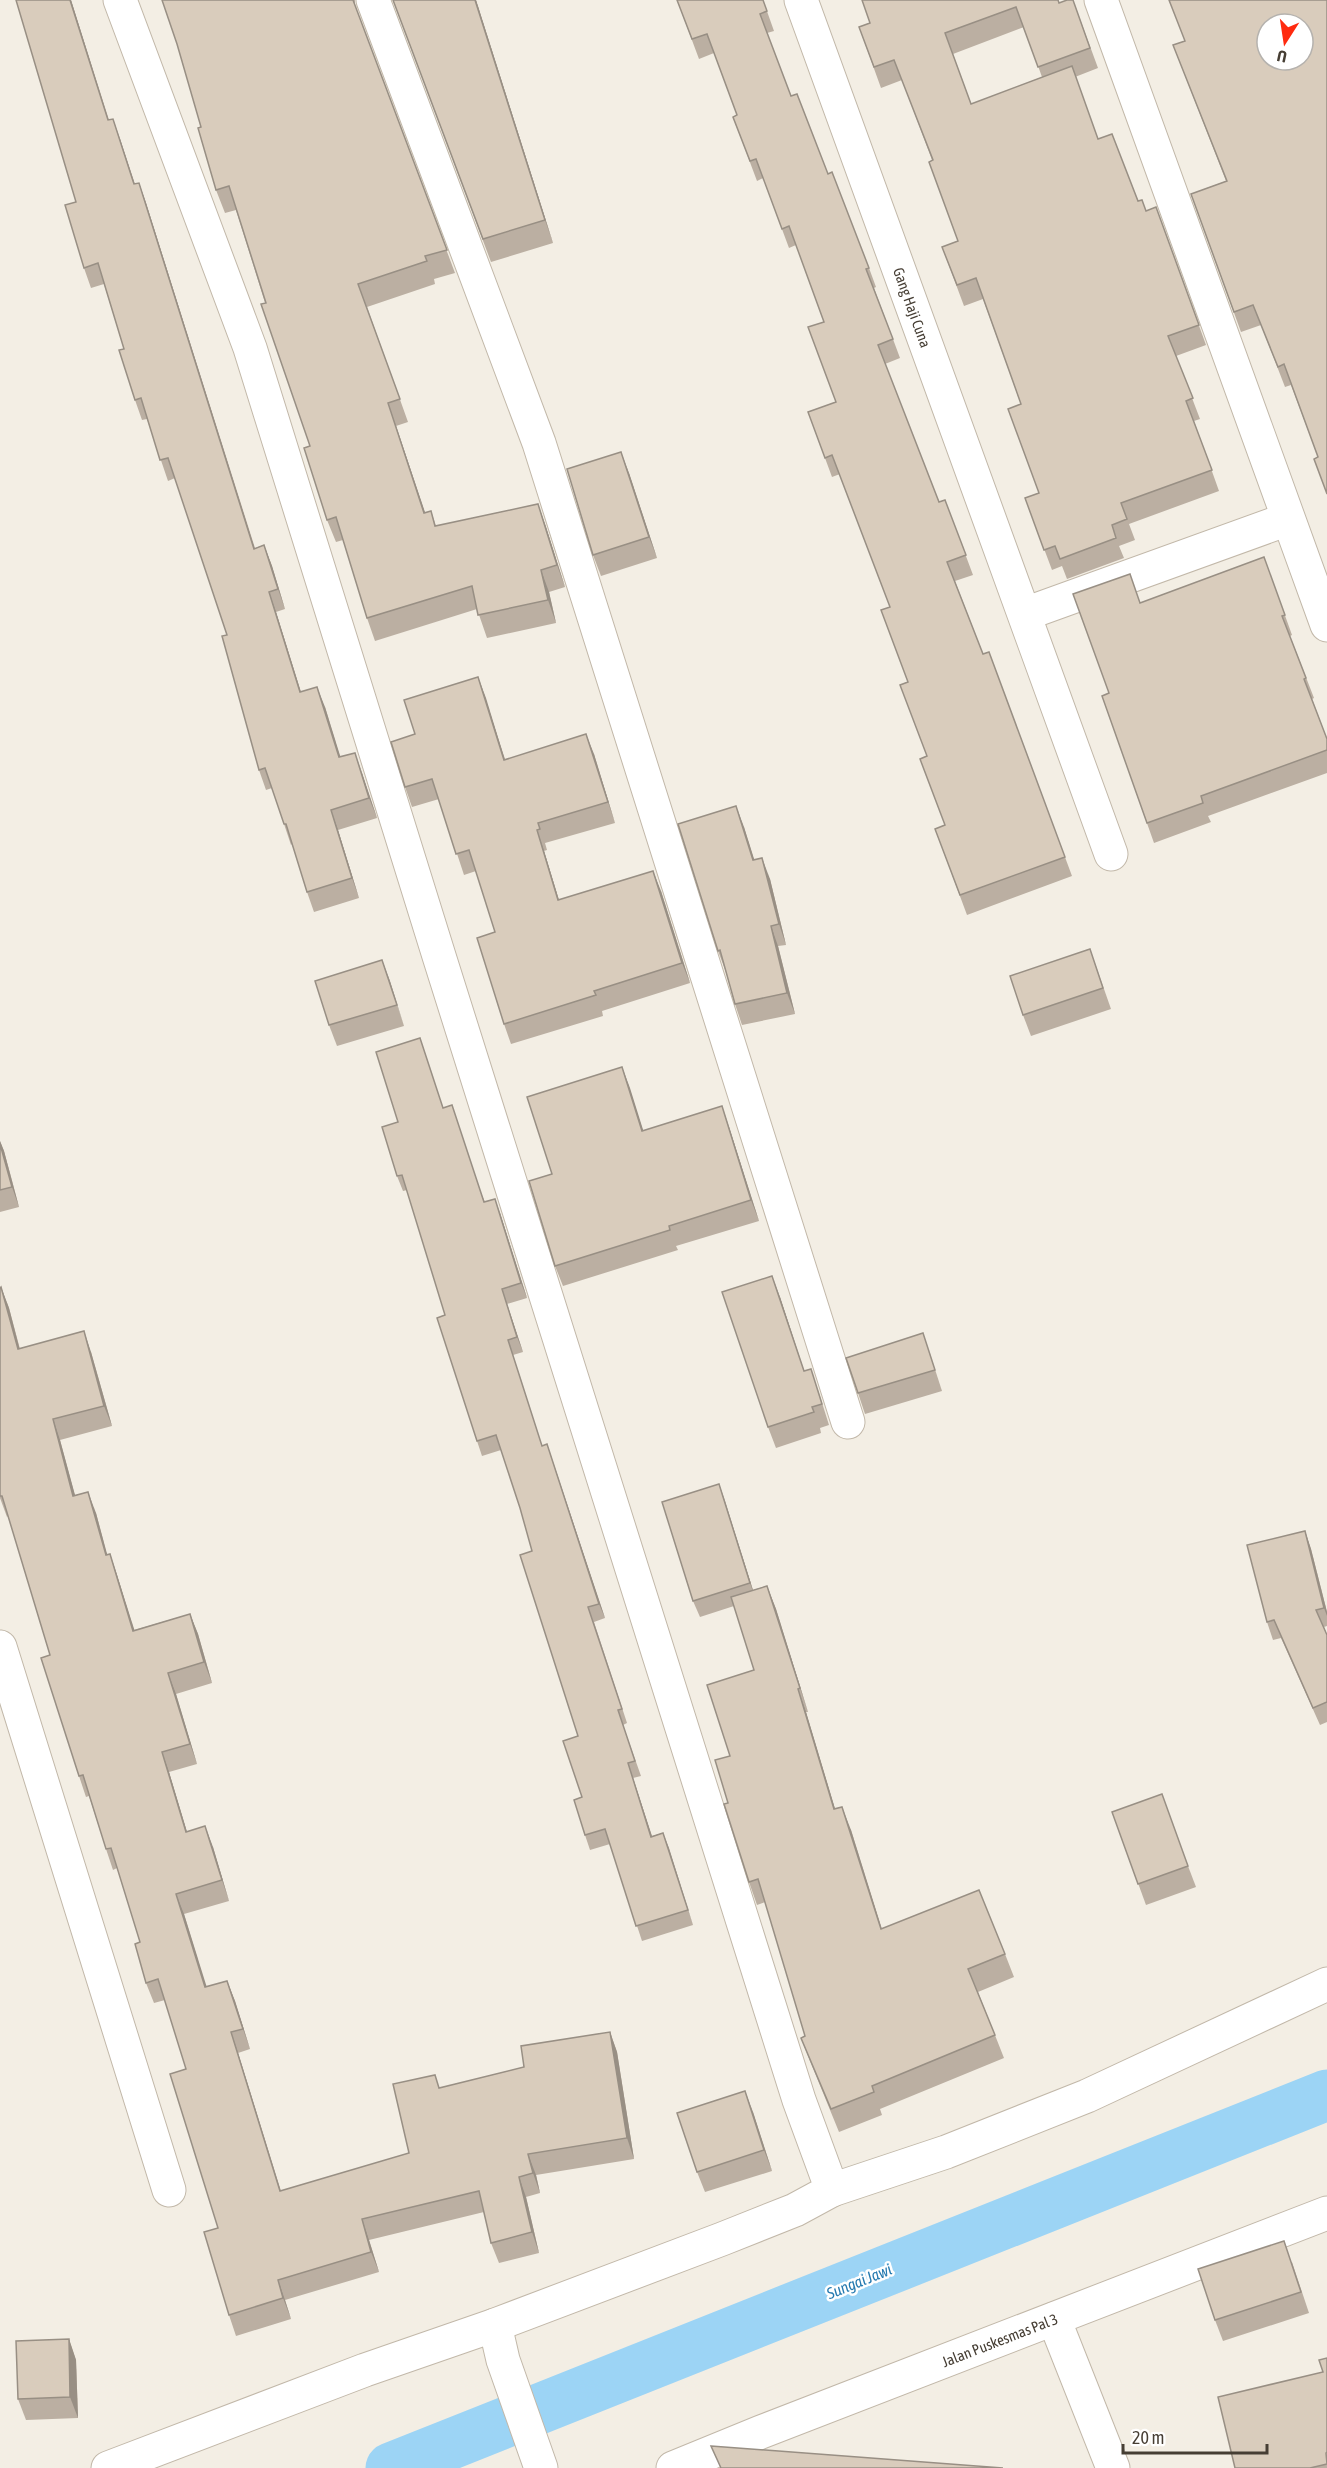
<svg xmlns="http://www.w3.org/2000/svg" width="1327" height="2468" viewBox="0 0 1327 2468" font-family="'Asap Condensed',sans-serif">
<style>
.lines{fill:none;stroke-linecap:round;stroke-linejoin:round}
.canal{stroke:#9cd4f5;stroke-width:51}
.minor-casing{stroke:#c2b8a9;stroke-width:35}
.minor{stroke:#fff;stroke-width:33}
.wall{fill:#bbafa2;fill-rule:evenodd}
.shaded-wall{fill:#988f84}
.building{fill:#d9ccbc;stroke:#988f84;stroke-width:1.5;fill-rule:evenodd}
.labels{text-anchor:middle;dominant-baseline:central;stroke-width:5;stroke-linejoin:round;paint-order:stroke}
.street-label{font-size:15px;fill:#463e34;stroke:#fff}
.water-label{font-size:16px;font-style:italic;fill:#257ab0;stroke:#fff}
</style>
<rect width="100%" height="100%" fill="#f3eee4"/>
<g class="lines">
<path class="canal" d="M391 2468 1327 2095"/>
<defs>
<g id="minor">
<path d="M373 0 539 443 848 1422"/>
<path id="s1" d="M801 0 1111 854"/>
<path d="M1101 0 1327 625"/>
<path d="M1025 614 1288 519"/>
<path d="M0 1647 169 2190"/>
<path d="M832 2190 946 2152 1087 2096 1327 1984"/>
<path d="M1054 2319 1113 2468"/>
<path d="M495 2325 503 2360 541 2468"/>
<path d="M108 2468 365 2370 495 2325 722 2239 795 2210 832 2190 799 2100 439 956 250 348 120 0"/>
<path id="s2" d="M673 2468 761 2432 1327 2213"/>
</g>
</defs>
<use href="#minor" class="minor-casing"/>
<use href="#minor" class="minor"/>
</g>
<g class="wall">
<path d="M71 0 109 120 120 139 135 184 139 183 146 203 255 548 264 545 272 566 285 609 276 612 301 692 325 707 340 757 362 773 377 818 338 830 359 898 314 912 307 892 292 844 291 845 272 788 266 790 259 770 227 635 175 478 168 481 147 419 142 420 135 400 124 349 104 284 91 288 84 268 76 202Z"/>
<path d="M162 0H355V6L455 273 434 279 435 284 367 307 408 422 396 426 425 513 431 511 436 526 538 504 546 527 565 587 549 592 556 623 487 638 477 609 375 641 367 618 343 540 336 542 327 520 310 446 236 210 225 213 216 190 201 127 177 44Z"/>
<path d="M393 0H476L553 243 491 262Z"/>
<path d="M677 0H763L774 31 767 33 791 96 828 174 869 268 876 287 874 288 900 358 885 364 939 502 945 500 973 575 955 581 983 654 989 652 1072 876 967 915 935 829 945 825 908 682 890 607 840 474 832 477 808 412 836 402 824 322 796 245 789 248 763 178 757 181 733 117 737 115 714 53 699 59Z"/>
<path d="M862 0 1059 3 1073 0 1098 68 1075 77 1098 139 1138 201 1146 211 1156 207 1206 345 1176 356 1200 419 1194 421 1219 491 1129 524 1135 540 1119 546 1124 558 1067 579 1062 566 1052 570 1025 498 1039 493 1021 404 983 299 964 306 942 247 958 241 932 160 902 80 881 88 859 27 870 23ZM1024 27 1042 77 971 104 953 54Z"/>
<path d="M1327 0 1318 457 1291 385 1285 387 1261 325 1241 332 1191 194 1226 181 1173 45 1184 41Z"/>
<path d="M629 473 657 558 601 576 593 555Z"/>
<path d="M1264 557 1292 635 1290 636 1314 698 1312 699 1327 739V773L1208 816 1211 822 1154 843 1102 696 1109 693 1140 603Z"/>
<path d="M478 677 505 759 594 754 615 823 545 843 547 850 544 851 559 900 661 891 690 983 602 1011 603 1016 511 1044 504 1024 495 932 476 871 464 875 439 799 412 807 405 787 415 734Z"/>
<path d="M744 827 754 860 770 879 786 945 778 946 795 1014 742 1025 735 1004 726 972 718 951Z"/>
<path d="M1090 949 1111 1009 1031 1036 1023 1015Z"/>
<path d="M382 960 404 1026 337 1046 329 1025Z"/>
<path d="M420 1038 443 1108 485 1202 500 1213 527 1298 507 1304 523 1352 513 1355 542 1446 547 1444 605 1618 594 1622 627 1723 623 1725 641 1776 633 1778 652 1836 663 1833 693 1925 642 1941 610 1844 590 1850 585 1835 578 1736 532 1551 520 1508 501 1450 482 1456 477 1441 445 1315 407 1190 403 1191 397 1176 398 1122Z"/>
<path d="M622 1067 643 1131 729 1127 759 1221 676 1246 678 1250 563 1286 555 1266 552 1174Z"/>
<path d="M0 1141 4 1151 19 1207 0 1212Z"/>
<path d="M1 1287 9 1308 20 1349 91 1352 112 1426 60 1440 75 1496 96 1513 107 1555 110 1554 117 1575 134 1630 190 1614 198 1634 212 1683 176 1694 197 1764 169 1772 187 1832 213 1847 229 1901 184 1914 206 1987 227 1981 235 2001 250 2049 238 2053 281 2191 409 2153 440 2088 524 2067 610 2032 617 2052 634 2159 536 2175 540 2193 526 2197 539 2253 499 2263 491 2243 484 2212 369 2240 379 2272 285 2300 291 2319 236 2336 229 2315 218 2228 186 2069 165 2000 154 2003 146 1983 140 1942 117 1868 113 1870 106 1849 89 1796 86 1797 79 1776 50 1655 8 1516 7 1517 0 1498V1288Z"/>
<path d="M780 1297 804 1371 818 1390 829 1425 820 1428 821 1433 776 1448 768 1427Z"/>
<path d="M930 1354 942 1391 865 1414 858 1393Z"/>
<path d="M719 1484 753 1590 767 1586 776 1609 808 1712H806L835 1809 851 1830 882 1929 1005 1954 1014 1977 978 1992 1004 2058 880 2109 882 2115 839 2132 810 2061 801 2038 805 2036 765 1902 757 1905 749 1882 728 1803 754 1670 734 1606 700 1617 693 1601Z"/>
<path d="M1305 1531 1311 1549 1327 1612V1626L1324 1627 1327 1635V1722L1320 1725 1281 1638 1273 1640 1267 1622Z"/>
<path d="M1112 1812 1188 1866 1196 1887 1146 1905Z"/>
<path d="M753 2112 772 2171 705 2192 697 2172Z"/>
<path d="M1292 2262 1309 2313 1223 2341 1215 2320Z"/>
<path d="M69 2339 76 2360 78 2418 26 2420 18 2399Z"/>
<path d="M1327 2358V2468H1235L1323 2372Z"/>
</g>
<g class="shaded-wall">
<path d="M70 0H71L115 141 108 120Z"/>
<path d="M475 0H476L553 243 545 220Z"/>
<path d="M113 119 120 139 140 201 133 181Z"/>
<path d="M139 183 146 203 261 569 254 549Z"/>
<path d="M388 403 396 426 433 536 424 513Z"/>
<path d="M621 452 629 473 657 558 649 537Z"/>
<path d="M538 504 546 527 565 587 557 565Z"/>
<path d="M264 545 272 566 285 609 278 589Z"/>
<path d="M541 570 549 592 556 623 548 600Z"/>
<path d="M269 592 276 612 307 712 300 692Z"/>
<path d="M478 677 486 698 511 780 504 760Z"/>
<path d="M317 687 325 707 347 778 339 757Z"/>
<path d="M586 734 594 754 615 823 608 802Z"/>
<path d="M355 753 362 773 377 818 369 798Z"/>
<path d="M736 806 744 827 761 881 753 860Z"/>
<path d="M331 810 338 830 359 898 352 878Z"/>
<path d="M537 830 544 851 565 920 558 900Z"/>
<path d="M762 858 770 879 786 945 779 924Z"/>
<path d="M653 871 661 891 690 983 682 963Z"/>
<path d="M771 926 778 946 795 1014 787 993Z"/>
<path d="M382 960 390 981 404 1026Z"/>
<path d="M622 1067 630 1088 650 1152 642 1131Z"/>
<path d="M722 1106 729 1127 759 1221 751 1200Z"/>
<path d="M0 1141 4 1151 19 1207 12 1187 0 1144Z"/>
<path d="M495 1199 500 1213 527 1298 521 1283Z"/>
<path d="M772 1276 780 1297 811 1392 804 1371Z"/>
<path d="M1 1287 9 1308 25 1370 18 1349Z"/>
<path d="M502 1289 523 1352 517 1337Z"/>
<path d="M84 1331 91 1352 112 1426 104 1406Z"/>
<path d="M53 1419 60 1440 81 1517 73 1496Z"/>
<path d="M547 1444 605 1618 599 1604Z"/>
<path d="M719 1484 725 1501 756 1600 750 1583Z"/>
<path d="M88 1492 96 1513 113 1576 106 1555Z"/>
<path d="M1305 1531 1311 1549 1327 1612V1616L1324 1608Z"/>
<path d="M110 1554 117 1575 141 1651 133 1631Z"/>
<path d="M767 1586 776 1609 808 1712 800 1688Z"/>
<path d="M190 1614 198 1634 212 1683 204 1662Z"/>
<path d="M168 1673 176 1694 197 1764 190 1744Z"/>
<path d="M798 1689 806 1712 842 1832 834 1809Z"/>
<path d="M162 1752 169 1772 193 1852 186 1832Z"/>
<path d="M628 1763 633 1778 657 1852 651 1837Z"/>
<path d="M842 1807 851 1830 889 1953 881 1929Z"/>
<path d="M205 1826 213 1847 229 1901 222 1880Z"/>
<path d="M663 1833 669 1848 693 1925 688 1910Z"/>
<path d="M176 1894 184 1914 213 2007 205 1987Z"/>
<path d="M227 1981 235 2001 250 2049 243 2029Z"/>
<path d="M231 2032 238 2053 287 2212 280 2191Z"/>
<path d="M610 2032 617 2052 634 2159 627 2138Z"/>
<path d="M745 2091 753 2112 772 2171 764 2150Z"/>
<path d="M528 2154 536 2175 540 2193 533 2173Z"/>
<path d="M519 2177 526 2197 539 2253 532 2232Z"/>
<path d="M362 2219 369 2240 379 2272 371 2252Z"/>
<path d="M278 2280 285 2300 291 2319 283 2298Z"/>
<path d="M69 2339 76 2360 78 2418 70 2397Z"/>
</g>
<g class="building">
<path d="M16 0H70L108 120 113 119 133 181 134 184 139 183 254 549 264 545 278 589 269 592 300 692 317 687 339 757 355 753 369 798 331 810 352 878 307 892 286 824H284L265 768 259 770 222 636 227 635 168 458 160 460 141 398 135 400 119 350 124 349 98 263 84 268 65 205 76 202Z"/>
<path d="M162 0H353L447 250 425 256 427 261 358 284 400 399 388 403 424 513 431 511 435 526 538 504 557 565 541 570 548 600 478 615 472 586 367 618 336 517 327 520 304 448 310 446 261 304 266 303 229 186 216 190 198 128 201 127 177 44Z"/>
<path d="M393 0H475L545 220 483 239Z"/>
<path d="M677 0H763L767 11 760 14 791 96 797 94 828 174 832 172 869 268 866 269 893 339 878 345 939 502 945 500 966 555 947 562 983 654 989 652 1065 857 960 895 935 829 945 825 920 759 927 756 900 685 908 682 881 610 890 607 832 455 825 458 808 412 836 402 808 327 824 322 789 226 782 229 756 159 750 161 733 117 737 115 707 34 692 39Z"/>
<path d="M862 0H1058L1059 3 1067 0H1073L1090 48 1038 67 1016 7 945 33 971 104 1072 66 1098 139 1112 134 1138 201 1142 200 1146 211 1156 207 1199 325 1168 336 1193 398 1186 401 1212 470 1121 503 1127 519 1112 525 1116 538 1060 559 1055 546 1044 550 1025 498 1039 493 1008 409 1021 404 976 278 957 285 942 247 958 241 929 162 933 160 894 60 874 67 859 27 870 23Z"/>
<path d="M1169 0H1327V494L1314 459 1318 457 1284 364 1278 367 1253 305 1234 312 1191 194 1227 181 1173 45 1185 41ZM1267 24H1303V60H1267Z"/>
<path d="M621 452 649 537 593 555 567 469Z"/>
<path d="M1264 557 1285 615 1282 616 1306 678 1304 679 1327 739V750L1201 796 1203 803 1147 823 1102 696 1109 693 1073 594 1130 574 1140 603Z"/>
<path d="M478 677 504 760 586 734 608 802 538 823 540 829 537 830 558 900 653 871 682 963 594 991 596 995 504 1024 477 938 495 932 469 850 456 854 432 779 405 787 391 742 415 734 404 700Z"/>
<path d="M736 806 753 860 762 858 779 924 771 926 787 993 735 1004 720 950 718 951 678 824Z"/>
<path d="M1090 949 1103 988 1023 1015 1010 976Z"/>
<path d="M382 960 397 1005 329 1025 315 981Z"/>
<path d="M420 1038 443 1108 452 1105 484 1202 495 1199 521 1283 502 1289 517 1337 508 1340 542 1446 547 1444 599 1604 588 1607 622 1709 618 1710 635 1761 628 1763 651 1837 663 1833 688 1910 636 1926 605 1829 585 1835 574 1800 582 1797 563 1741 578 1736 520 1555 532 1551 520 1508 496 1435 477 1441 437 1318 445 1315 402 1175 397 1176 382 1127 398 1122 376 1052Z"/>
<path d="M622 1067 642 1131 722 1106 751 1200 669 1226 670 1230 555 1266 529 1181 552 1174 527 1097Z"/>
<path d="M0 1144 12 1187 0 1190Z"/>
<path d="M772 1276 804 1371 811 1369 822 1404 812 1407 814 1412 768 1427 722 1292Z"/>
<path d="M1 1287 18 1349 84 1331 104 1406 53 1419 73 1496 88 1492 106 1555 110 1554 133 1631 190 1614 204 1662 168 1673 190 1744 162 1752 186 1832 205 1826 222 1880 176 1894 205 1987 227 1981 243 2029 231 2032 280 2191 409 2153 393 2084 435 2075 439 2088 524 2067 521 2046 610 2032 627 2138 528 2154 533 2173 519 2177 532 2232 491 2243 479 2191 362 2219 371 2252 278 2280 283 2298 229 2315 204 2232 218 2228 170 2074 186 2069 158 1979 146 1983 135 1944 140 1942 111 1848 106 1849 83 1775 79 1776 41 1658 50 1655 2 1496H0V1288Z"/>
<path d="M923 1333 935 1370 858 1393 846 1358Z"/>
<path d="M719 1484 750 1583 693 1601 662 1502Z"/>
<path d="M1305 1531 1324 1608 1316 1610 1327 1635V1702L1313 1708 1274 1620 1267 1622 1247 1545Z"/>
<path d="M767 1586 800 1688 798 1689 834 1809 842 1807 881 1929 979 1890 1005 1954 968 1969 995 2035 872 2086 874 2092 831 2109 801 2038 805 2036 758 1879 749 1882 724 1804 728 1803 715 1760 730 1756 707 1685 754 1670 731 1597Z"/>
<path d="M1162 1794 1188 1866 1138 1884 1112 1812Z"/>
<path d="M745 2091 764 2150 697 2172 677 2113Z"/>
<path d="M1284 2241 1301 2292 1215 2320 1198 2269Z"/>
<path d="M69 2339 70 2397 18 2399 16 2341Z"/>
<path d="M1327 2358V2452L1326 2453 1327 2464 1310 2468H1235L1218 2397 1323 2372 1319 2360Z"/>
<path d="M711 2446 1003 2468H721Z"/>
</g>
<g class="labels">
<g class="street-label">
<text stroke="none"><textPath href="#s1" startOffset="327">Gang Haji Cuna</textPath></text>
<text stroke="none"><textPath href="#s2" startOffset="351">Jalan Puskesmas Pal 3</textPath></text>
</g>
<g class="water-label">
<text transform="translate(859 2281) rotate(-22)">Sungai Jawi</text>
</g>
</g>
<g transform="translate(1285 42) rotate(192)"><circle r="28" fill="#ffffff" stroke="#b5b2ae" stroke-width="1.5"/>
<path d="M0-4.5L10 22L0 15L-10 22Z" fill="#ff2a0f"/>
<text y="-9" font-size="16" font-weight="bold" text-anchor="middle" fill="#463e34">U</text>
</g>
<path d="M1123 2444v9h144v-9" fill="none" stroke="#463e34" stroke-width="3"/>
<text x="1132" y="2444" font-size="18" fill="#463e34" stroke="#ffffff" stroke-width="4.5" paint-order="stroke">20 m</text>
</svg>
